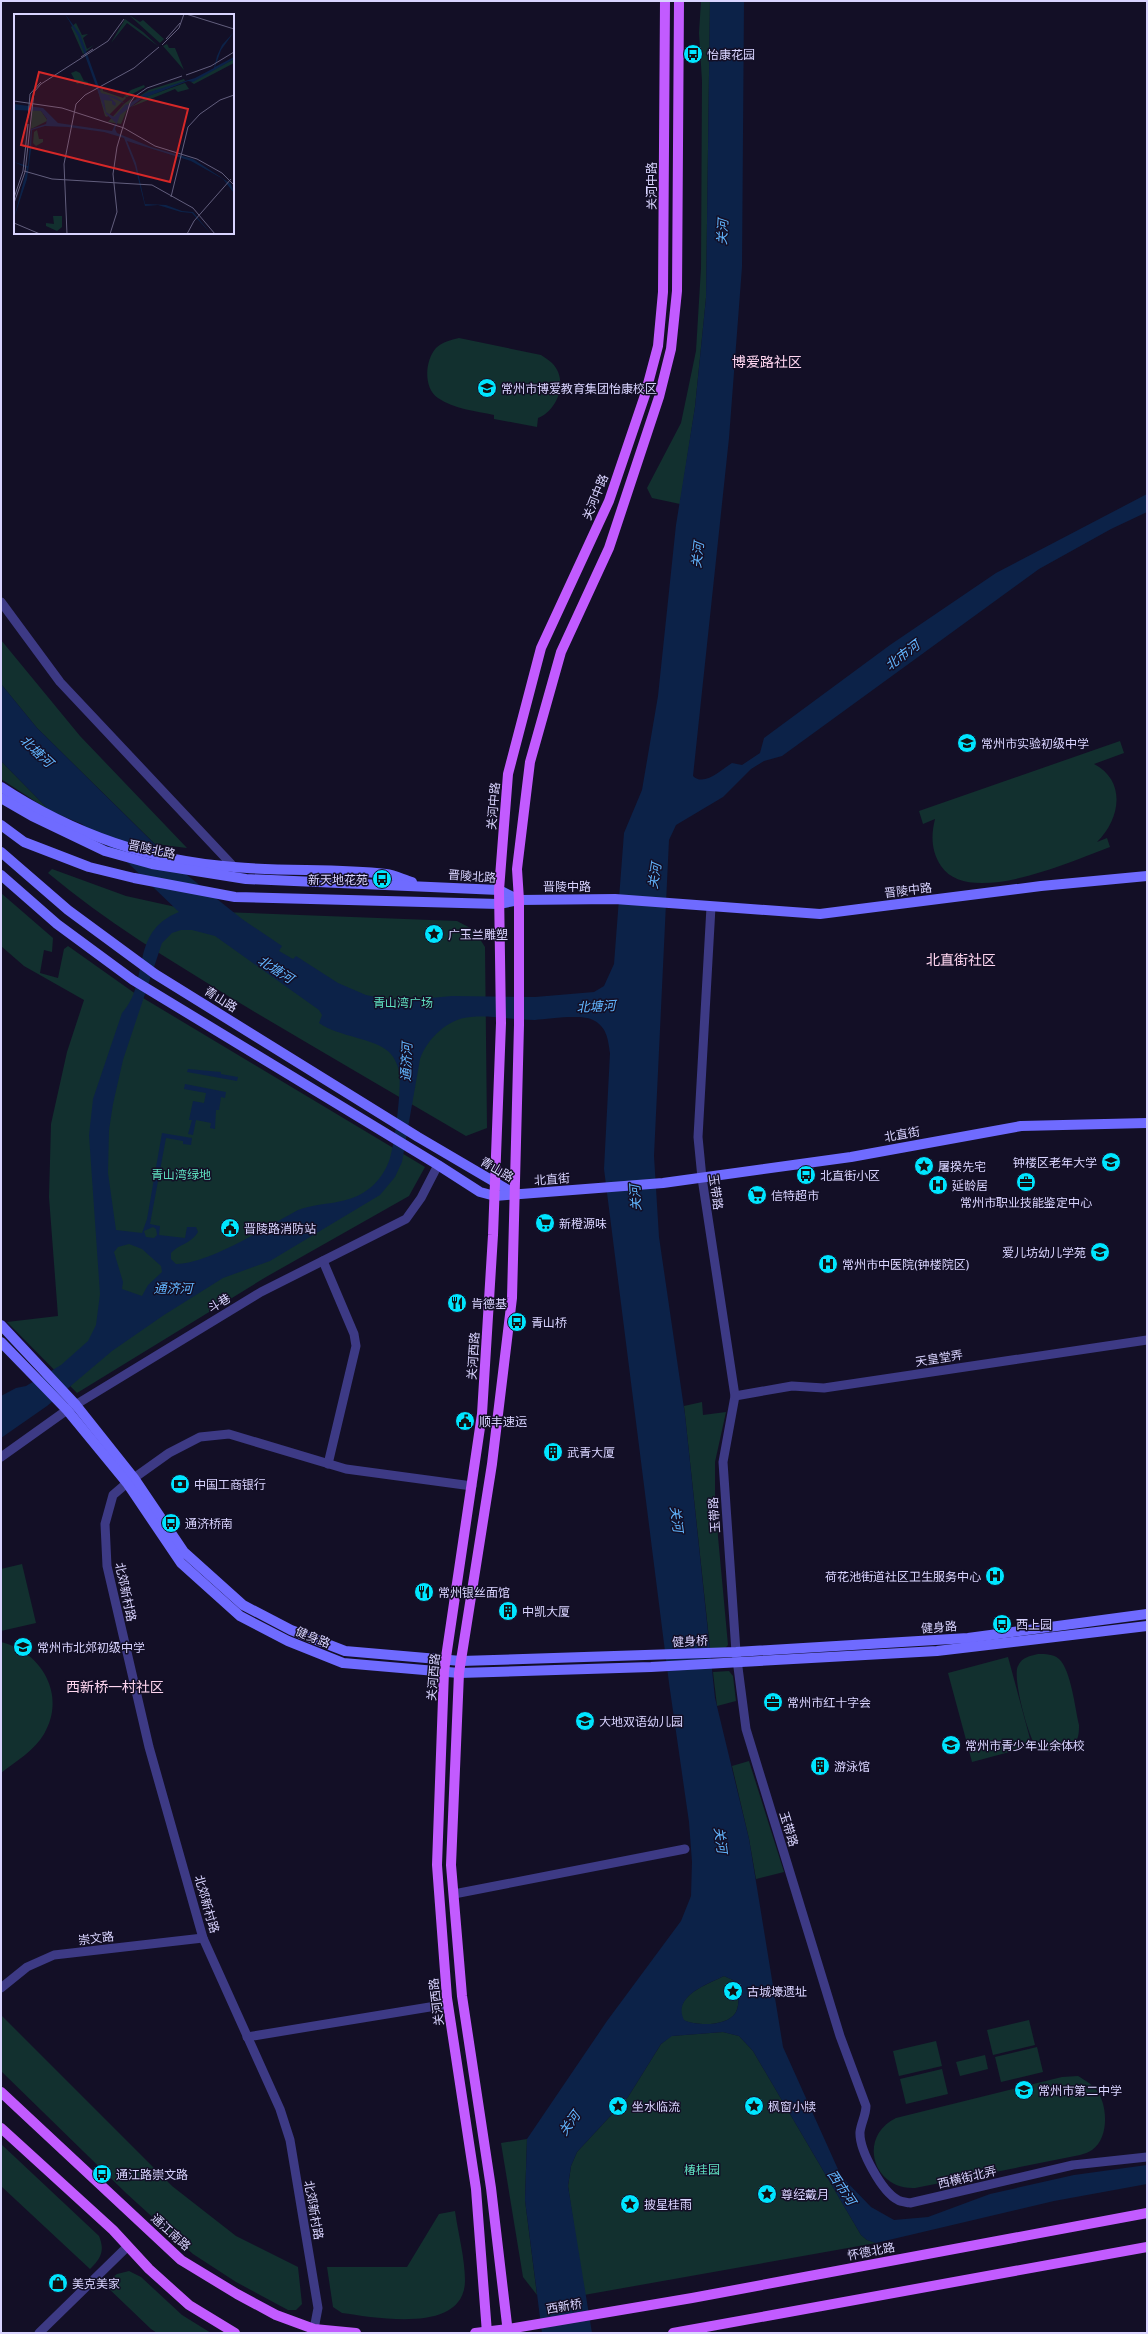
<svg xmlns="http://www.w3.org/2000/svg" width="1148" height="2334" viewBox="0 0 1148 2334" font-family="Cabin,'Noto Sans SC',sans-serif">
<style>
.green{fill:#12302f}
.water{fill:#0c2248;fill-rule:evenodd}
.lines{fill:none;stroke-linecap:round;stroke-linejoin:round}
.street{stroke:#3d3a85;stroke-width:9}
.secondary{stroke:#6f6bff;stroke-width:10}
.primary{stroke:#c25bff;stroke-width:10}
.labels{text-anchor:middle;dominant-baseline:central;stroke-width:3;stroke-linejoin:round;paint-order:stroke}
.poi-label{font-size:12px;fill:#d9d4ff;stroke:#130f26;text-anchor:start}
.street-label{font-size:12px;fill:#d9d4ff;stroke:#130f26}
.park-label{font-size:12px;fill:#5fe0c0;stroke:#130f26}
.water-label{font-size:13px;font-style:italic;fill:#62b6ff;stroke:#130f26}
.quarter-label{font-size:14px;fill:#ffd6f0;stroke:#130f26}
.inset-road{fill:none;stroke:#625e7d;stroke-width:1}
.view{fill:#d62828;fill-opacity:0.15;stroke:#d62828;stroke-width:2}
.inset-edge{fill:none;stroke:#d9d4ff;stroke-width:2}
</style>
<rect width="100%" height="100%" fill="#130f26"/>
<g class="green">
<path d="M701 1H710L706 298 695 407 680 504 652 498 647 488 681 423 696 351 701 268 702 81 699 33Z"/>
<path d="M459 338 541 355C545 358 549 360 552 363 569 380 558 410 538 418L537 427 494 419V415C476 411 454 409 438 398 423 388 425 360 436 348 442 342 451 340 459 338Z"/>
<path d="M1 640 80 736 187 848 155 844 37 728 1 684Z"/>
<path d="M1120 741 1124 753 1094 764C1127 781 1120 820 1097 842L1107 838 1110 847C1072 861 969 908 941 866 931 851 931 835 935 819L923 824 919 811Z"/>
<path d="M1 761 50 811 1 779Z"/>
<path d="M52 869 126 896 194 911 457 921 474 930 485 947 487 1128 466 1136C388 1090 310 1045 233 999 170 960 105 921 48 873Z"/>
<path d="M1 893 53 938 52 952 44 950 40 973 58 978 64 949 68 946 133 992 425 1167 409 1196 266 1277 77 1393 7 1322 58 1316 49 1197 51 1124 67 1052 84 1000 24 966 1 946Z"/>
<path d="M702 1402 703 1415 726 1412 715 1462V1504L728 1645 725 1648H710L684 1406Z"/>
<path d="M22 1564 36 1623 1 1631V1569Z"/>
<path d="M1 1642C42 1652 67 1696 44 1734 35 1750 15 1762 1 1773Z"/>
<path d="M1038 1654C1046 1654 1053 1654 1059 1659 1071 1670 1075 1708 1079 1725 1079 1731 1079 1738 1075 1742 1066 1753 1045 1756 1036 1746 1028 1737 1012 1676 1018 1666 1022 1657 1030 1656 1038 1654Z"/>
<path d="M1008 1657 1032 1746 972 1762 948 1673Z"/>
<path d="M729 1671 733 1676 736 1701 717 1706 713 1672Z"/>
<path d="M749 1761 784 1872 756 1879 749 1839 732 1766Z"/>
<path d="M724 1976 735 1981C737 1991 741 2002 736 2012 728 2027 696 2026 683 2020 672 1996 708 1984 724 1976Z"/>
<path d="M1 2015 172 2186 236 2236 298 2267 302 2304 296 2310H288L236 2282 193 2254 126 2193 1 2071Z"/>
<path d="M1029 2020 1035 2045 993 2055 987 2030Z"/>
<path d="M723 2032 739 2036 753 2051 861 2235 867 2240 876 2243 584 2295 568 2186 571 2166 577 2152 628 2097 661 2044 671 2036Z"/>
<path d="M936 2041 942 2066 899 2076 893 2051Z"/>
<path d="M1037 2047 1043 2072 1001 2082 995 2057Z"/>
<path d="M985 2055 988 2069 960 2076 956 2062Z"/>
<path d="M942 2069 948 2094 906 2104 900 2079Z"/>
<path d="M1078 2076C1086 2081 1094 2085 1099 2094 1108 2110 1108 2139 1092 2150 1089 2152 1084 2154 1080 2155L915 2188C873 2190 857 2137 896 2118L1062 2077Z"/>
<path d="M527 2139 525 2200 537 2295 523 2277 501 2143Z"/>
<path d="M1 2144 99 2236C105 2251 101 2258 90 2269L1 2186Z"/>
<path d="M455 2211C458 2233 465 2258 465 2281 464 2334 378 2318 342 2313L333 2307 327 2267H407L439 2214Z"/>
<path d="M129 2271 141 2277 182 2315 211 2333H157L151 2329 104 2284 117 2274Z"/>
</g>
<g class="water">
<path d="M710 1H744L742 267 729 438 693 776C704 787 721 770 732 763L742 765 760 753 764 738 890 645 996 573 1147 494V512L1111 529 1039 569 782 756 764 761 751 769 723 797 676 825 669 840 654 1156 659 1237 685 1415 715 1698 749 1839 783 2047 841 2176 871 2207 894 2220 928 2217 990 2194 1074 2175 1147 2165V2184L1054 2201 876 2243 867 2240 861 2235 753 2051 739 2036 723 2032 672 2036 661 2044 628 2097 577 2152 571 2166 568 2186 592 2333H542L525 2200 527 2139 607 2021 681 1921 691 1896 692 1862 689 1822 669 1683 604 1169 610 1053C608 1039 607 1027 593 1020 582 1014 548 1019 535 1020 514 1020 492 1015 471 1017 448 1018 427 1039 420 1059L402 1162 395 1177 380 1195 270 1261 223 1278 164 1315 112 1351 47 1406 1 1438V1396L16 1388 26 1386 61 1365 88 1341 96 1325 100 1294 89 1135 93 1099 122 1013C151 982 128 932 179 912L127 862 82 824 50 811 1 761V684L37 728 182 871 242 919 282 946 279 951 293 959 296 956 338 983 366 995 397 1001 452 996 535 997 594 992 604 986 614 964 624 833 642 790 658 696 676 525 695 407 706 298ZM181 930H192L215 936 319 1010 322 1015 319 1023C339 1037 374 1038 389 1052 394 1057 397 1063 399 1071 402 1086 395 1142 390 1158 387 1169 378 1182 370 1188 348 1206 322 1201 298 1210 268 1226 209 1264 176 1264L171 1259V1253C179 1244 191 1244 198 1232L196 1227H187L185 1238 159 1235 160 1226 150 1224 166 1138 183 1141V1144L191 1145 192 1138 162 1133 147 1219 142 1233 116 1230 108 1173 109 1130 113 1104 123 1060 162 943 172 933ZM153 1227 156 1229 157 1235 154 1238 146 1237 144 1231ZM129 1244 142 1249 161 1266 162 1272 148 1285 142 1296 122 1289 123 1282 114 1252 118 1247ZM724 1976 735 1981C737 1991 741 2002 736 2012 728 2027 696 2026 684 2020 672 1996 708 1984 724 1976Z"/>
<path d="M188 1069 221 1072V1074L238 1077 237 1081 187 1072Z"/>
<path d="M185 1084 226 1092 225 1098 221 1097 219 1110H216L215 1129 210 1128 211 1123 196 1120 193 1135 188 1134 192 1120H189L193 1101 204 1103 206 1093 184 1089Z"/>
</g>
<g class="lines">
<g class="street">
<path d="M1 602 60 682 234 867"/>
<path d="M711 907 698 1137 702 1178 735 1396 723 1462 736 1652 746 1729 840 2036 866 2106C866 2115 861 2123 860 2132 859 2150 882 2192 898 2200 901 2202 906 2202 910 2203L1073 2165 1147 2157"/>
<path d="M323 1261 354 1334 356 1346 328 1464"/>
<path d="M735 1396 792 1386 824 1388 1147 1340"/>
<path d="M1 1457 67 1410 261 1292 406 1219 421 1198 438 1165"/>
<path d="M454 1894 685 1849"/>
<path d="M1 1988 27 1967 54 1955 203 1938"/>
<path d="M247 2037 448 2004"/>
<path d="M314 2329 318 2308 290 2140 280 2109 203 1938 149 1747 107 1566 105 1524 113 1495 127 1483 169 1453 200 1437 229 1434 346 1469 472 1486"/>
<path d="M39 2333 128 2246"/>
</g>
<g class="secondary">
<path d="M1 787C71 833 150 861 234 867 284 872 336 868 386 874 395 875 404 880 412 882"/>
<path d="M1 798 32 816 105 851 152 864 246 879 499 890 519 900"/>
<path d="M1 825 24 842 89 867 134 878 235 897 499 904 519 900 615 899 820 914 1041 886 1147 876"/>
<path d="M1 852 68 910 155 974 418 1137 515 1194"/>
<path d="M1 875 57 924 133 980 438 1165 480 1192 495 1196 663 1183 851 1157 1021 1126 1147 1123"/>
<path d="M1 1325 76 1405 134 1478 184 1552 243 1605 291 1630 345 1651 461 1661 736 1652 968 1638 1147 1614"/>
<path d="M1 1342 67 1410 127 1483 181 1563 240 1616 288 1641 343 1663 459 1673 651 1667 937 1651 1147 1626"/>
</g>
<g class="primary">
<path d="M1 2092 181 2260 237 2294 276 2315 314 2329 356 2333"/>
<path d="M1 2128 113 2230 149 2269 189 2305 235 2333"/>
<path d="M475 2333 508 2329 692 2298 1147 2213"/>
<path d="M487 2333 476 2189 447 1998 437 1865 444 1671 482 1414 493 1235 501 1023 499 890 508 774 541 648 609 501 645 395 658 346 663 292 665 1"/>
<path d="M508 2333 491 2188 462 1996 451 1865 459 1673 492 1464 512 1298 519 1025V900L517 869 530 762 561 652 609 548 659 397 671 349 677 291 679 1"/>
<path d="M673 2333 1147 2247"/>
</g>
</g>
<defs>
<symbol id="bus-disc" viewBox="-11 -11 22 22"><circle r="9.5" fill="#00e5ff" stroke="#130f26"/><path d="M-5-6H5V4H4V6H2V4H-2V6H-4V4H-5ZM-3.5-4V0h7V-4ZM-3.5 1.2v1.5H-2V1.2ZM2 1.2v1.5H3.5V1.2Z" fill="#111"/></symbol>
<symbol id="school-disc" viewBox="-11 -11 22 22"><circle r="9.5" fill="#00e5ff" stroke="#130f26"/><path d="M0-5L7-2L0 1L-7-2ZM-4 1L0 2.5L4 1V4Q0 6-4 4Z" fill="#111"/></symbol>
<symbol id="sight-disc" viewBox="-11 -11 22 22"><circle r="9.5" fill="#00e5ff" stroke="#130f26"/><path d="M0-6L1.8-2.2L6-1.7L2.9 1.2L3.7 5.4L0 3.3L-3.7 5.4L-2.9 1.2L-6-1.7L-1.8-2.2Z" fill="#111"/></symbol>
<symbol id="office-disc" viewBox="-11 -11 22 22"><circle r="9.5" fill="#00e5ff" stroke="#130f26"/><path d="M-6-3h4V-5.5h4V-3h4V5H-6ZM-1-4.5V-3h2v-1.5ZM-6 0V1H6V0Z" fill="#111"/></symbol>
<symbol id="hospital-disc" viewBox="-11 -11 22 22"><circle r="9.5" fill="#00e5ff" stroke="#130f26"/><path d="M-5-5h3v3.5h4V-5h3V5h-3V1.5h-4V5h-3Z" fill="#111"/></symbol>
<symbol id="supermarket-disc" viewBox="-11 -11 22 22"><circle r="9.5" fill="#00e5ff" stroke="#130f26"/><path d="M-6-5.5h2.5l.6 2H6L4.5 2H-2.5L-4.4-4H-6ZM-1.5 3.2a1.3 1.3 0 1 0 .1 0ZM3 3.2a1.3 1.3 0 1 0 .1 0Z" fill="#111"/></symbol>
<symbol id="civic-disc" viewBox="-11 -11 22 22"><circle r="9.5" fill="#00e5ff" stroke="#130f26"/><path d="M-.6-6.5H3V-4.5H.6V-3L4-1V1h2V6H-6V1h2V-1L-.6-3ZM-1.2 2.5V6h2.4V2.5Z" fill="#111"/></symbol>
<symbol id="restaurant-disc" viewBox="-11 -11 22 22"><circle r="9.5" fill="#00e5ff" stroke="#130f26"/><path d="M-5-6h1v4h1v-4h1v4h1v-4h1v5L-1.5 .5V6h-2V.5L-5-1ZM5-6V6H3V1.5H1.5Q1.5-4 5-6Z" fill="#111"/></symbol>
<symbol id="building-disc" viewBox="-11 -11 22 22"><circle r="9.5" fill="#00e5ff" stroke="#130f26"/><path d="M-4-6H4V6H1V3H-1V6H-4ZM-2.5-4.3h1.7v1.8h-1.7ZM.8-4.3h1.7v1.8H.8ZM-2.5-1h1.7V.8h-1.7ZM.8-1h1.7V.8H.8Z" fill="#111"/></symbol>
<symbol id="bank-disc" viewBox="-11 -11 22 22"><circle r="9.5" fill="#00e5ff" stroke="#130f26"/><path d="M-6-4H6V4H-6ZM0-2.3a2.3 2.3 0 1 0 0 4.6a2.3 2.3 0 1 0 0-4.6Z" fill="#111"/></symbol>
<symbol id="shop-disc" viewBox="-11 -11 22 22"><circle r="9.5" fill="#00e5ff" stroke="#130f26"/><path d="M-5-2.5h2.3a2.7 3.5 0 0 1 5.4 0H5L5.5 6h-11ZM-1.5-2.5h3a1.5 2.3 0 0 0-3 0Z" fill="#111"/></symbol>
</defs>
<g fill-rule="evenodd">
<use href="#bus-disc" x="682" y="43" width="22" height="22"/>
<use href="#school-disc" x="476" y="377" width="22" height="22"/>
<use href="#school-disc" x="956" y="732" width="22" height="22"/>
<use href="#bus-disc" x="371" y="868" width="22" height="22"/>
<use href="#sight-disc" x="423" y="923" width="22" height="22"/>
<use href="#school-disc" x="1100" y="1151" width="22" height="22"/>
<use href="#sight-disc" x="913" y="1155" width="22" height="22"/>
<use href="#bus-disc" x="795" y="1164" width="22" height="22"/>
<use href="#office-disc" x="1015" y="1171" width="22" height="22"/>
<use href="#hospital-disc" x="927" y="1174" width="22" height="22"/>
<use href="#supermarket-disc" x="746" y="1184" width="22" height="22"/>
<use href="#supermarket-disc" x="534" y="1212" width="22" height="22"/>
<use href="#civic-disc" x="219" y="1217" width="22" height="22"/>
<use href="#school-disc" x="1089" y="1241" width="22" height="22"/>
<use href="#hospital-disc" x="817" y="1253" width="22" height="22"/>
<use href="#restaurant-disc" x="446" y="1292" width="22" height="22"/>
<use href="#bus-disc" x="506" y="1311" width="22" height="22"/>
<use href="#civic-disc" x="454" y="1410" width="22" height="22"/>
<use href="#building-disc" x="542" y="1441" width="22" height="22"/>
<use href="#bank-disc" x="169" y="1473" width="22" height="22"/>
<use href="#bus-disc" x="160" y="1512" width="22" height="22"/>
<use href="#hospital-disc" x="984" y="1565" width="22" height="22"/>
<use href="#restaurant-disc" x="413" y="1581" width="22" height="22"/>
<use href="#building-disc" x="497" y="1600" width="22" height="22"/>
<use href="#bus-disc" x="991" y="1613" width="22" height="22"/>
<use href="#school-disc" x="12" y="1636" width="22" height="22"/>
<use href="#office-disc" x="762" y="1691" width="22" height="22"/>
<use href="#school-disc" x="574" y="1710" width="22" height="22"/>
<use href="#school-disc" x="940" y="1734" width="22" height="22"/>
<use href="#building-disc" x="809" y="1755" width="22" height="22"/>
<use href="#sight-disc" x="722" y="1980" width="22" height="22"/>
<use href="#school-disc" x="1013" y="2079" width="22" height="22"/>
<use href="#sight-disc" x="607" y="2095" width="22" height="22"/>
<use href="#sight-disc" x="743" y="2095" width="22" height="22"/>
<use href="#bus-disc" x="91" y="2163" width="22" height="22"/>
<use href="#sight-disc" x="756" y="2183" width="22" height="22"/>
<use href="#sight-disc" x="619" y="2193" width="22" height="22"/>
<use href="#shop-disc" x="47" y="2272" width="22" height="22"/>
</g>
<g class="labels">
<g class="poi-label">
<text x="707" y="54">怡康花园</text>
<text x="501" y="388">常州市博爱教育集团怡康校区</text>
<text x="981" y="743">常州市实验初级中学</text>
<text x="368" y="879" text-anchor="end">新天地花苑</text>
<text x="448" y="934">广玉兰雕塑</text>
<text x="1097" y="1162" text-anchor="end">钟楼区老年大学</text>
<text x="938" y="1166">屠揆先宅</text>
<text x="820" y="1175">北直街小区</text>
<text x="952" y="1185">延龄居</text>
<text x="771" y="1195">信特超市</text>
<text x="1026" y="1202" text-anchor="middle">常州市职业技能鉴定中心</text>
<text x="559" y="1223">新橙源味</text>
<text x="244" y="1228">晋陵路消防站</text>
<text x="1086" y="1252" text-anchor="end">爱儿坊幼儿学苑</text>
<text x="842" y="1264">常州市中医院(钟楼院区)</text>
<text x="471" y="1303">肯德基</text>
<text x="531" y="1322">青山桥</text>
<text x="479" y="1421">顺丰速运</text>
<text x="567" y="1452">武青大厦</text>
<text x="194" y="1484">中国工商银行</text>
<text x="185" y="1523">通济桥南</text>
<text x="981" y="1576" text-anchor="end">荷花池街道社区卫生服务中心</text>
<text x="438" y="1592">常州银丝面馆</text>
<text x="522" y="1611">中凯大厦</text>
<text x="1016" y="1624">西上园</text>
<text x="37" y="1647">常州市北郊初级中学</text>
<text x="787" y="1702">常州市红十字会</text>
<text x="599" y="1721">大地双语幼儿园</text>
<text x="965" y="1745">常州市青少年业余体校</text>
<text x="834" y="1766">游泳馆</text>
<text x="747" y="1991">古城壕遗址</text>
<text x="1038" y="2090">常州市第二中学</text>
<text x="632" y="2106">坐水临流</text>
<text x="768" y="2106">枫窗小牍</text>
<text x="116" y="2174">通江路崇文路</text>
<text x="781" y="2194">尊经戴月</text>
<text x="644" y="2204">披星桂雨</text>
<text x="72" y="2283">美克美家</text>
</g>
<g class="street-label">
<text transform="translate(651 186) rotate(-90)">关河中路</text>
<text transform="translate(595 497) rotate(-68)">关河中路</text>
<text transform="translate(493 806) rotate(-85)">关河中路</text>
<text transform="translate(152 849) rotate(12)">晋陵北路</text>
<text transform="translate(472 876) rotate(4)">晋陵北路</text>
<text x="567" y="886">晋陵中路</text>
<text transform="translate(908 890) rotate(-7)">晋陵中路</text>
<text transform="translate(221 999) rotate(32)">青山路</text>
<text transform="translate(902 1134) rotate(-10)">北直街</text>
<text transform="translate(497 1169) rotate(30)">青山路</text>
<text transform="translate(552 1179) rotate(-4)">北直街</text>
<text transform="translate(716 1192) rotate(82)">玉带路</text>
<text transform="translate(219 1303) rotate(-31)">斗巷</text>
<text transform="translate(473 1356) rotate(-86)">关河西路</text>
<text transform="translate(939 1358) rotate(-9)">天皇堂弄</text>
<text transform="translate(714 1515) rotate(-94)">玉带路</text>
<text transform="translate(126 1592) rotate(78)">北郊新村路</text>
<text transform="translate(939 1627) rotate(-4)">健身路</text>
<text transform="translate(313 1637) rotate(22)">健身路</text>
<text transform="translate(690 1641) rotate(-3)">健身桥</text>
<text transform="translate(433 1677) rotate(-85)">关河西路</text>
<text transform="translate(789 1829) rotate(73)">玉带路</text>
<text transform="translate(207 1904) rotate(74)">北郊新村路</text>
<text transform="translate(96 1938) rotate(-7)">崇文路</text>
<text transform="translate(436 2002) rotate(-97)">关河西路</text>
<text transform="translate(967 2177) rotate(-13)">西横街北弄</text>
<text transform="translate(314 2210) rotate(80)">北郊新村路</text>
<text transform="translate(171 2232) rotate(42)">通江南路</text>
<text transform="translate(871 2251) rotate(-11)">怀德北路</text>
<text transform="translate(564 2306) rotate(-10)">西新桥</text>
</g>
<g class="park-label">
<text x="403" y="1002">青山湾广场</text>
<text x="181" y="1174">青山湾绿地</text>
<text x="702" y="2169">椿桂园</text>
</g>
<g class="water-label">
<text transform="translate(722 232) rotate(-87)">关河</text>
<text transform="translate(697 555) rotate(-83)">关河</text>
<text transform="translate(902 655) rotate(-37)">北市河</text>
<text transform="translate(37 751) rotate(43)">北塘河</text>
<text transform="translate(654 876) rotate(-81)">关河</text>
<text transform="translate(276 969) rotate(32)">北塘河</text>
<text transform="translate(596 1006) rotate(-3)">北塘河</text>
<text transform="translate(406 1062) rotate(-88)">通济河</text>
<text transform="translate(635 1198) rotate(-93)">关河</text>
<text x="173" y="1288">通济河</text>
<text transform="translate(677 1519) rotate(82)">关河</text>
<text transform="translate(721 1840) rotate(82)">关河</text>
<text transform="translate(569 2123) rotate(-54)">关河</text>
<text transform="translate(842 2187) rotate(56)">西市河</text>
</g>
<g class="quarter-label">
<text x="767" y="362">博爱路社区</text>
<text x="961" y="960">北直街社区</text>
<text x="115" y="1687">西新桥一村社区</text>
</g>
</g>
<g transform="translate(14 14)">
<rect width="220" height="220" fill="#130f26"/>
<path d="M115 1 126 8 129 6 150 25 146 29ZM111 5 129 18 144 32 113 9 97 29ZM62 9 68 21 74 20 69 24 73 35 80 31 69 40 57 13ZM153 30 155 34H161L170 56 149 32ZM220 45V49L180 70 177 68ZM62 57 66 59 70 67 74 68V71H70V68L63 70 57 59ZM170 65 171 67 121 85 135 76ZM171 69 175 75 164 78 161 75 117 93 134 82ZM130 71 131 73 113 83 111 82 112 84 93 103 91 102 84 77 89 74V77L109 84 117 76ZM118 84 107 110 94 108 110 90ZM18 95 27 97 36 110 33 107 17 115ZM23 116 25 125H29V128L22 132 19 129 20 118ZM39 202H48V213L43 217 32 212V209L40 210Z" fill="#12302f"/>
<path d="M51 0 66 20 87 79 102 83 113 91 132 79 181 64 200 54 203 42 208 31 220 18 207 36 201 53 220 43V45L179 68 174 67 127 85 106 101 101 115 103 119 137 133 179 145 217 170 220 179 209 165 177 147 113 127 122 149 131 190 152 191 168 197 179 198 197 220 178 199 167 198 144 191 131 192 121 152 110 124 90 118 54 113 31 112 18 116 17 136 13 165 0 204 13 154 0 148 14 152 17 115 32 110 33 105 27 97 1 96 0 90 29 94 44 109 98 117 102 109 92 100 64 22ZM94 82 112 90 100 103 92 98 90 86 98 87V90L101 92 102 89Z" fill="#0c2248" fill-rule="evenodd"/>
<path class="inset-road" d="M172 0 220 15M152 25 166 9M148 31 165 14 170 0M67 43 79 35M172 61 197 52 220 38M0 87 48 94 110 114 141 132 183 145 208 159 220 171M14 104 16 80 27 68M10 157 38 165 138 171 179 194 201 220M157 183 174 113 186 100 206 86 220 81M0 184 9 157 14 110M0 189 11 158 20 78 27 70 94 27 110 5M0 209 26 220M53 220 50 150 62 90 71 81 120 54 145 33M96 220 103 198 99 160 103 133 116 89 120 83 133 74 168 62M173 220 180 207 217 165"/>
<path class="view" d="M25 58 174 95 156 168 7 131Z"/>
<rect width="220" height="220" class="inset-edge"/>
</g>
<rect width="1148" height="2334" fill="none" stroke="#d9d4ff" stroke-width="4"/>
</svg>
